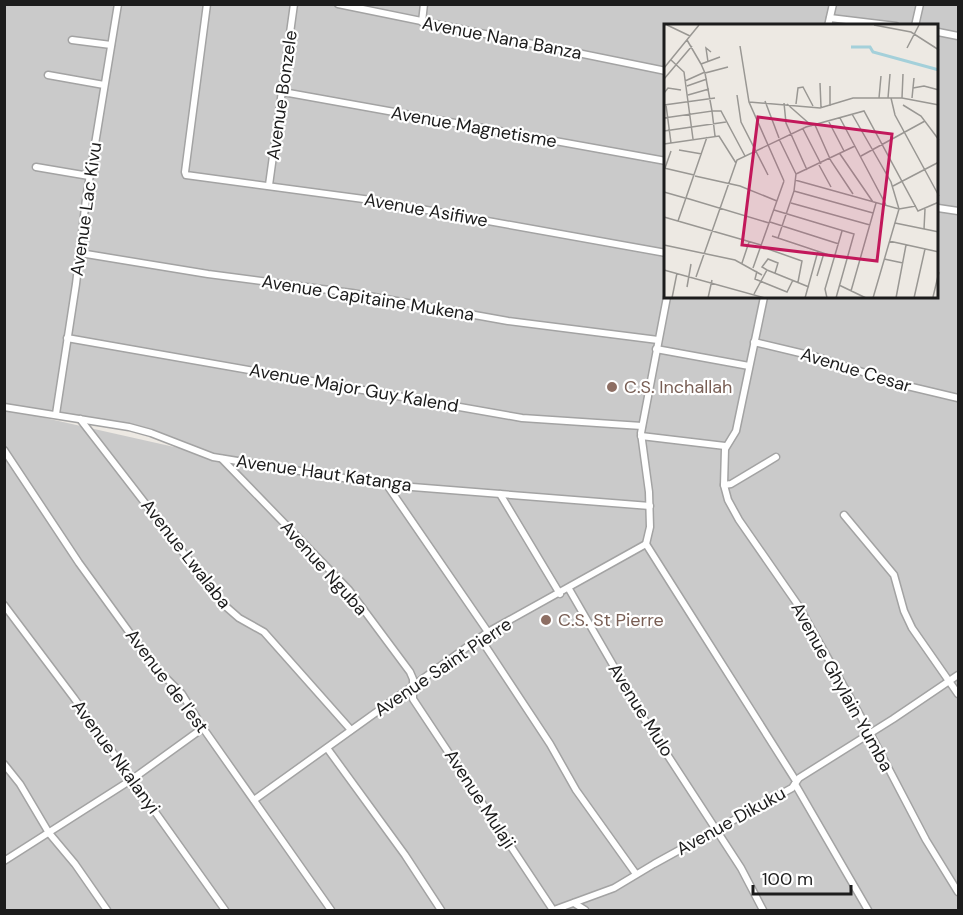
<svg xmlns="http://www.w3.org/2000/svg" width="963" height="915" viewBox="0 0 963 915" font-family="'DM Sans',sans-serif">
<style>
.religious{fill:#cacaca;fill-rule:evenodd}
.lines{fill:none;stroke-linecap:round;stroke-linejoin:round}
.street-casing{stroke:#a3a3a3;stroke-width:9}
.street{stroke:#fff;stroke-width:6}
.education-dot{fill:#8d6e63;stroke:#fff;stroke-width:2}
.labels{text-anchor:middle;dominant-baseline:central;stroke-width:4.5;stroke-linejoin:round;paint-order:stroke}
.street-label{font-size:18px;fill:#1c1c1c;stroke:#fff}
.education-label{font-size:18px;fill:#785e54;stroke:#fff;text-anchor:start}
.inset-river{fill:none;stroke:#a4d0da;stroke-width:3}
.inset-road{fill:none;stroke:#999793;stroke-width:1.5}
.view{fill:#c2185b;fill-opacity:0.15;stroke:#c2185b;stroke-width:3}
.inset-edge{fill:none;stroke:#1c1c1c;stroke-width:3}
</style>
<rect width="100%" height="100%" fill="#ede9e3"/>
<path class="religious" d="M5 5H958V910H5V409L210 455 138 429 5 406ZM666 26H938V297H666Z"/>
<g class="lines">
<defs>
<g id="street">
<path d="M207 4 185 172 186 175 371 200 666 253"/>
<path d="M338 4 666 71"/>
<path d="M830 18 896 26"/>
<path d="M422 22 424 4"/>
<path d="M828 26 833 4"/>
<path d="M915 26 920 4"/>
<path d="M938 32 958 36"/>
<path d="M72 40 111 45"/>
<path d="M48 75 104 85"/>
<path d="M283 92 666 161"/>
<path d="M36 167 89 176"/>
<path d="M269 185 294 4"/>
<path d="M938 208 958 211"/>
<path d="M80 253 208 274 352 293 508 321 658 340"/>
<path d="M764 297 736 431 725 449 724 485 728 500 739 520 798 605 870 733 926 840 958 892"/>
<path d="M67 338 522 418 642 426"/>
<path d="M754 342 817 357 899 384 958 398"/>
<path d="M656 349 749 366"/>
<path d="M4 407 129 427 151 433 213 457 387 485 650 506"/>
<path d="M56 414 76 284 86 199 118 4"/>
<path d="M80 419 223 604 239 618 264 632 351 730"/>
<path d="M641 436 725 446"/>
<path d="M4 450 79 563 153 665 182 694 203 728 331 910"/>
<path d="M222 459 349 590 410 672 413 679V699L553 910"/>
<path d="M387 485 488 632"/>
<path d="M724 485 731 484 776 457"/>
<path d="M500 494 560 594"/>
<path d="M844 515 894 575 904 611 912 628 958 694"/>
<path d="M646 544 796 781"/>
<path d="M646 544 650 527 649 492 641 433 667 297"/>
<path d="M569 589 646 722 741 868 763 910"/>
<path d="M4 605 74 698 225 910"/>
<path d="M480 638 550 744 576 790 636 874"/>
<path d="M327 748 405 855 441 910"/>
<path d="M4 764 20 784 49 833 75 864 107 910"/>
<path d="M795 784 868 910"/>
<path d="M254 800 488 632 646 544"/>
<path d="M4 861 131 780 203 728"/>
<path d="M574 903 585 910"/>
<path d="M554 910 614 888 654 864 792 788 799 778 893 719 958 675"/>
</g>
</defs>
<use href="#street" class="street-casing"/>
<use href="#street" class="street"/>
</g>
<g class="education-dot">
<circle cx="612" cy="387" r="6"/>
<circle cx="546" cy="620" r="6"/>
</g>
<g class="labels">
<g class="street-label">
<text transform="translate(502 38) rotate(11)">Avenue Nana Banza</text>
<text transform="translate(282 95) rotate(-82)">Avenue Bonzele</text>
<text transform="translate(474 127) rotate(10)">Avenue Magnetisme</text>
<text transform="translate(86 209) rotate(-82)">Avenue Lac Kivu</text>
<text transform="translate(426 210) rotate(10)">Avenue Asifiwe</text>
<text transform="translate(368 298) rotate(9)">Avenue Capitaine Mukena</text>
<text transform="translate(856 370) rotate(17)">Avenue Cesar</text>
<text transform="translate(354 388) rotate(10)">Avenue Major Guy Kalend</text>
<text transform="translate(324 473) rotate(8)">Avenue Haut Katanga</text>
<text transform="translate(186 554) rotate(52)">Avenue Lwalaba</text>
<text transform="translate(324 568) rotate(48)">Avenue Nguba</text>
<text transform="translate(443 667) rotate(-34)">Avenue Saint Pierre</text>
<text transform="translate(167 681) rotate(53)">Avenue de l'est</text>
<text transform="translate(842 687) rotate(61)">Avenue Ghylain Yumba</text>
<text transform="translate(641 710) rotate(58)">Avenue Mulo</text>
<text transform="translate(116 757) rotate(54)">Avenue Nkalanyi</text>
<text transform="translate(480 799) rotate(57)">Avenue Mulaji</text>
<text transform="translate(731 821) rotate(-29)">Avenue Dikuku</text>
</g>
<g class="education-label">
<text x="624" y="387">C.S. Inchallah</text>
<text x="558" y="620">C.S. St Pierre</text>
</g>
</g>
<g transform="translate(664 24)">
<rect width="274" height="274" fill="#ede9e3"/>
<path class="inset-river" d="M187 23H206L209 28 275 46"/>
<path class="inset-road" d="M3 1 26 12M210 1 247 8 275 26M23 16 37 40 56 33M76 22 85 78 120 157M243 24 255 1M7 36 20 48 29 115M44 38 42 24 47 28M37 40 41 49 64 43M0 44 35 1M41 49 48 87H57L81 132M0 55 28 22M21 57 41 48M156 59 157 83M23 62 43 55M166 62V82M249 64 260 62 275 66M0 69 4 64 17 66M24 71 45 65M73 71 77 98 104 151M215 74 217 52M224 74 226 50M227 74 231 91 275 172M238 74 239 50M248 74 250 54M101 77 115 114M85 78 156 84 189 74H238L275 81M120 79 122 99 143 146M123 80 148 102M132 80 134 64 139 63 149 82M0 81 51 74M2 81 7 119M239 81 257 92 275 116M188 90 227 158 235 185 209 274M0 94 48 87 51 112M176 94 222 181M165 98 180 127M151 101 167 137 189 170M139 105 157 140M0 107 62 98M115 115 132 150M0 120 55 112 72 139M15 126 38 130M176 130 209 178M197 132 261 97M155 141 167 163M0 144 30 151M1 144 7 127M132 150 191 122M31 152 76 162 113 177M131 156 235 185 252 182M229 162 275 138M130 167 209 189M0 168 21 174M22 174 105 199M127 179 206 201M110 186 190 210 172 274M0 193 97 221M14 197 43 113M106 198 175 220M231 199 275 208M260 205 261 185M108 212 171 233M114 214 130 167 132 150M225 217 275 228M0 221 71 236 98 251M104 225 138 237 134 258M220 235 239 239M78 239 85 218M89 244 120 157M0 246 101 274M103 246 98 243 104 235 114 239 111 249M93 247 91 255 123 268 129 256M153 252 160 229M32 253 73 136 142 103 200 87 254 187 275 178M175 261 202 274M23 263 27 240M187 267 212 179M90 270 103 246 145 263M269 273 275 248M8 274 13 249M44 274 48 256M141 274 154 227M163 274 161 265 178 207M232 274 242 221M250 274 261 225"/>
<path class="view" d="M94 93 228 110 213 237 78 221Z"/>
<rect width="274" height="274" class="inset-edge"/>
</g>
<rect width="963" height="915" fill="none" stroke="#1c1c1c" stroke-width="12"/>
<path d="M753 885v9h98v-9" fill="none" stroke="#1c1c1c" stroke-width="3"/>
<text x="762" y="885" font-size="18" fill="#1c1c1c" stroke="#ffffff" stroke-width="4.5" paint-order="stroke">100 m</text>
</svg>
